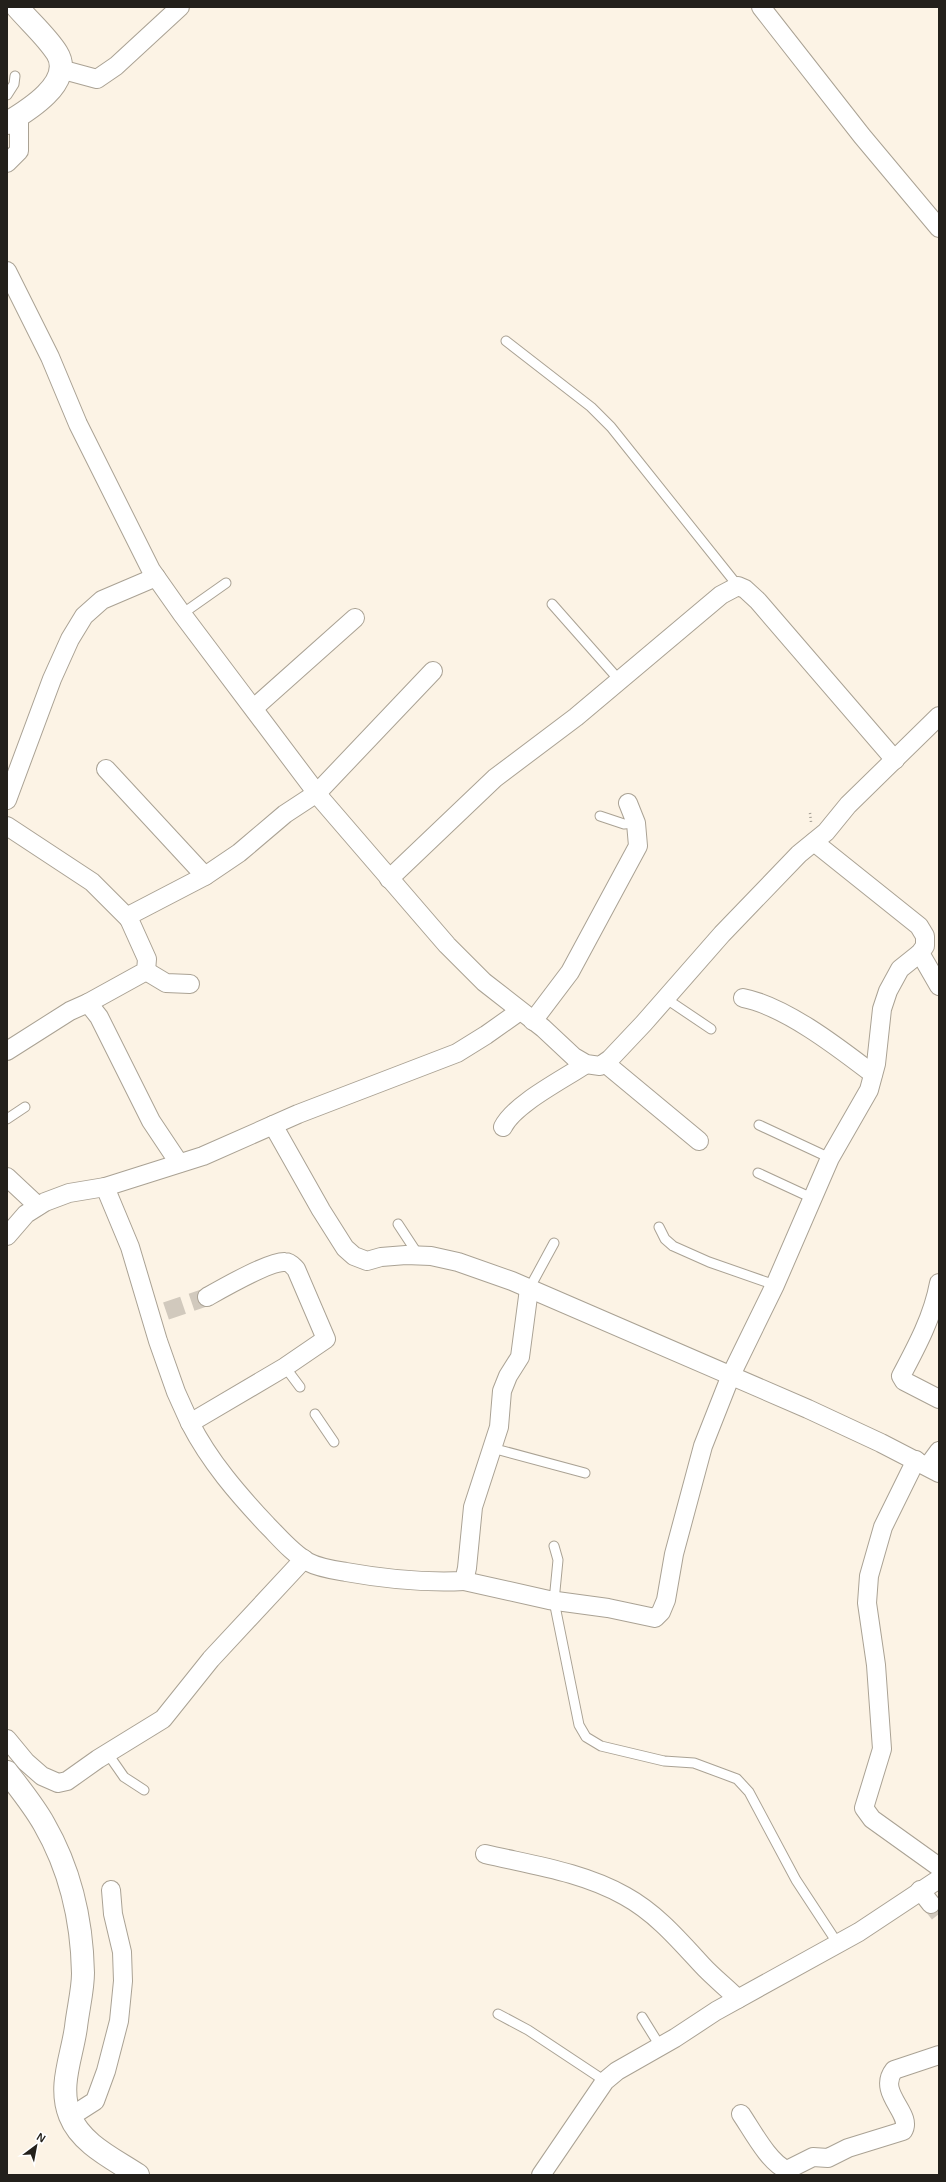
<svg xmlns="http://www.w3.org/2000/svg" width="946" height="2182" viewBox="0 0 946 2182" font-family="Helvetica,sans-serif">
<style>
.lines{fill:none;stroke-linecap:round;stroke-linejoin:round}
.street-tunnel{stroke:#d1c9bd;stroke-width:18;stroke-dasharray:18 9;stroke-linecap:butt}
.lane-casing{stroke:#aaa294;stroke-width:11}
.street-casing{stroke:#aaa294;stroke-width:20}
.secondary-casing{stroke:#aaa294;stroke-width:24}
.path{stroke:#a39d93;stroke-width:2.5;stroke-dasharray:1 3;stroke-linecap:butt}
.lane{stroke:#fff;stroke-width:9}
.street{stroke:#fff;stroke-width:18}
.secondary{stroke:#fff;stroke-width:22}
</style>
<rect width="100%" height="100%" fill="#fcf3e5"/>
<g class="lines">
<g class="street-tunnel">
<path d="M166 1311 207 1297"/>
<path d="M931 1904 939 1914"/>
</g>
<defs>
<g id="lane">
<path d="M7 95 14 84 15 76"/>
<path d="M506 341 591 407 611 427 738 586"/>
<path d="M552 604 620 681"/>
<path d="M182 614 226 583"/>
<path d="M600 816 624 824 636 823"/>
<path d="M665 998 711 1029"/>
<path d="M7 1119 25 1107"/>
<path d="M759 1125 830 1158"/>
<path d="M758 1173 812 1198"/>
<path d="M398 1224 419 1256"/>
<path d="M659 1227 665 1239 673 1246 709 1262 775 1285"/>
<path d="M529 1289 554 1243"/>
<path d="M285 1367 300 1387"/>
<path d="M315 1414 334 1442"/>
<path d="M492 1448 585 1473"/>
<path d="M554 1546 558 1560 554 1601 579 1725 586 1737 601 1746 664 1761 694 1763 737 1779 749 1792 796 1880 838 1944"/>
<path d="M108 1754 124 1777 144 1790"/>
<path d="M498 2014 528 2030 605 2081"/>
<path d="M642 2017 660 2046"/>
</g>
<g id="street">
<path d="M761 7 862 136 939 228"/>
<path d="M60 69 97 79 116 66 180 7"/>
<path d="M7 163 19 151V116"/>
<path d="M7 271 50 357 78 424 151 570 182 614 322 800 447 945 484 982 543 1028 574 1057 586 1064 600 1066 610 1059 644 1023 722 934 799 854 826 832 848 805 939 716"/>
<path d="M254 708 355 618"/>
<path d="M106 769 205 876"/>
<path d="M7 800 52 679 70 639 84 616 102 600 156 577"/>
<path d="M7 826 92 882 129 919"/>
<path d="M389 879 495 778 576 717 721 595 738 586 745 589 758 601 895 760"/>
<path d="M920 953 939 986"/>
<path d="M146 971 166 983 190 984"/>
<path d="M743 998C785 1006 839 1048 873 1074"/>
<path d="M88 1003 146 971 147 959 129 919 130 915 205 876 239 853 285 814 317 793 433 671"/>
<path d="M533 1021 570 972 638 846 636 823 628 803"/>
<path d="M7 1051 70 1011 88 1003 99 1017 151 1121 179 1163"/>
<path d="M605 1063 699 1141"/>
<path d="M273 1125 321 1210 345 1248 354 1256 367 1261 381 1257 406 1255 431 1256 458 1262 512 1281 808 1409 881 1443 939 1473"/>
<path d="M503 1127C514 1104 564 1079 586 1064"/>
<path d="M7 1177 38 1206"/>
<path d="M105 1187 130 1247 158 1341 176 1392 190 1423"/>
<path d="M7 1236 26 1214 45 1202 69 1193 105 1187 203 1156 298 1114 457 1053 486 1035 520 1011"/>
<path d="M939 1283C933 1316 917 1346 901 1376L904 1381 939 1399"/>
<path d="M207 1297C223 1288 270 1261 285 1262 290 1262 293 1266 296 1269L326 1339 285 1367 190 1423C210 1462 238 1494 267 1525 280 1538 292 1553 308 1562 319 1568 334 1570 346 1572 385 1579 424 1583 464 1581L467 1568 473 1507 499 1427 502 1391 508 1376 520 1357 529 1289"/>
<path d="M916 1460 883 1527 869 1576 867 1603 876 1665 882 1749 864 1808 872 1819 939 1867"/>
<path d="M928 1466 939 1451"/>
<path d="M464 1581 549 1600 608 1608 655 1618 661 1612 666 1600 674 1554 703 1446 731 1375 775 1285 830 1158 869 1090 876 1064 882 1009 888 991 900 969 920 953 925 946V936L919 926 814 842"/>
<path d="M7 1739 26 1762 42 1776 58 1783 67 1781 98 1759 163 1719 211 1659 304 1559"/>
<path d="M485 1854C532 1865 583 1872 625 1896 656 1913 679 1940 702 1965 713 1977 726 1987 738 1999"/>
<path d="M920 1890 931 1904"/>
<path d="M741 2114C752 2130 769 2163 787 2170L813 2157 828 2158 848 2148 903 2131C914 2114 876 2093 894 2070L939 2055"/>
<path d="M70 2117 95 2101 106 2071 119 2021 123 1981 122 1952 113 1914 111 1890"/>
<path d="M541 2175 605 2081 617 2071 675 2038 716 2011 859 1932 939 1879"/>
</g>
<g id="secondary">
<path d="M7 123C27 111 75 82 57 53 47 37 30 22 17 7"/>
<path d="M7 1772C20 1789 34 1806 44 1824 70 1869 82 1922 83 1973 83 1990 78 2009 76 2027 72 2057 58 2086 70 2116 81 2144 114 2159 138 2175"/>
</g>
</defs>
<use href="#lane" class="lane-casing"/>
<use href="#street" class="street-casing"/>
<use href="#secondary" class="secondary-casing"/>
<path class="path" d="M810 813 811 822"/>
<use href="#lane" class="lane"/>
<use href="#street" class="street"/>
<use href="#secondary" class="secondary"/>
</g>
<rect width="946" height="2182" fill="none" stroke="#23201b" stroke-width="16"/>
<g transform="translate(36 2146) rotate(32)" stroke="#ffffff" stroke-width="3" paint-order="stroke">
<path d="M0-3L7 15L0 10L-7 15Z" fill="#23201b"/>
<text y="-6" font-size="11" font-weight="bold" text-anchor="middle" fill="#23201b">N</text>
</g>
</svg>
